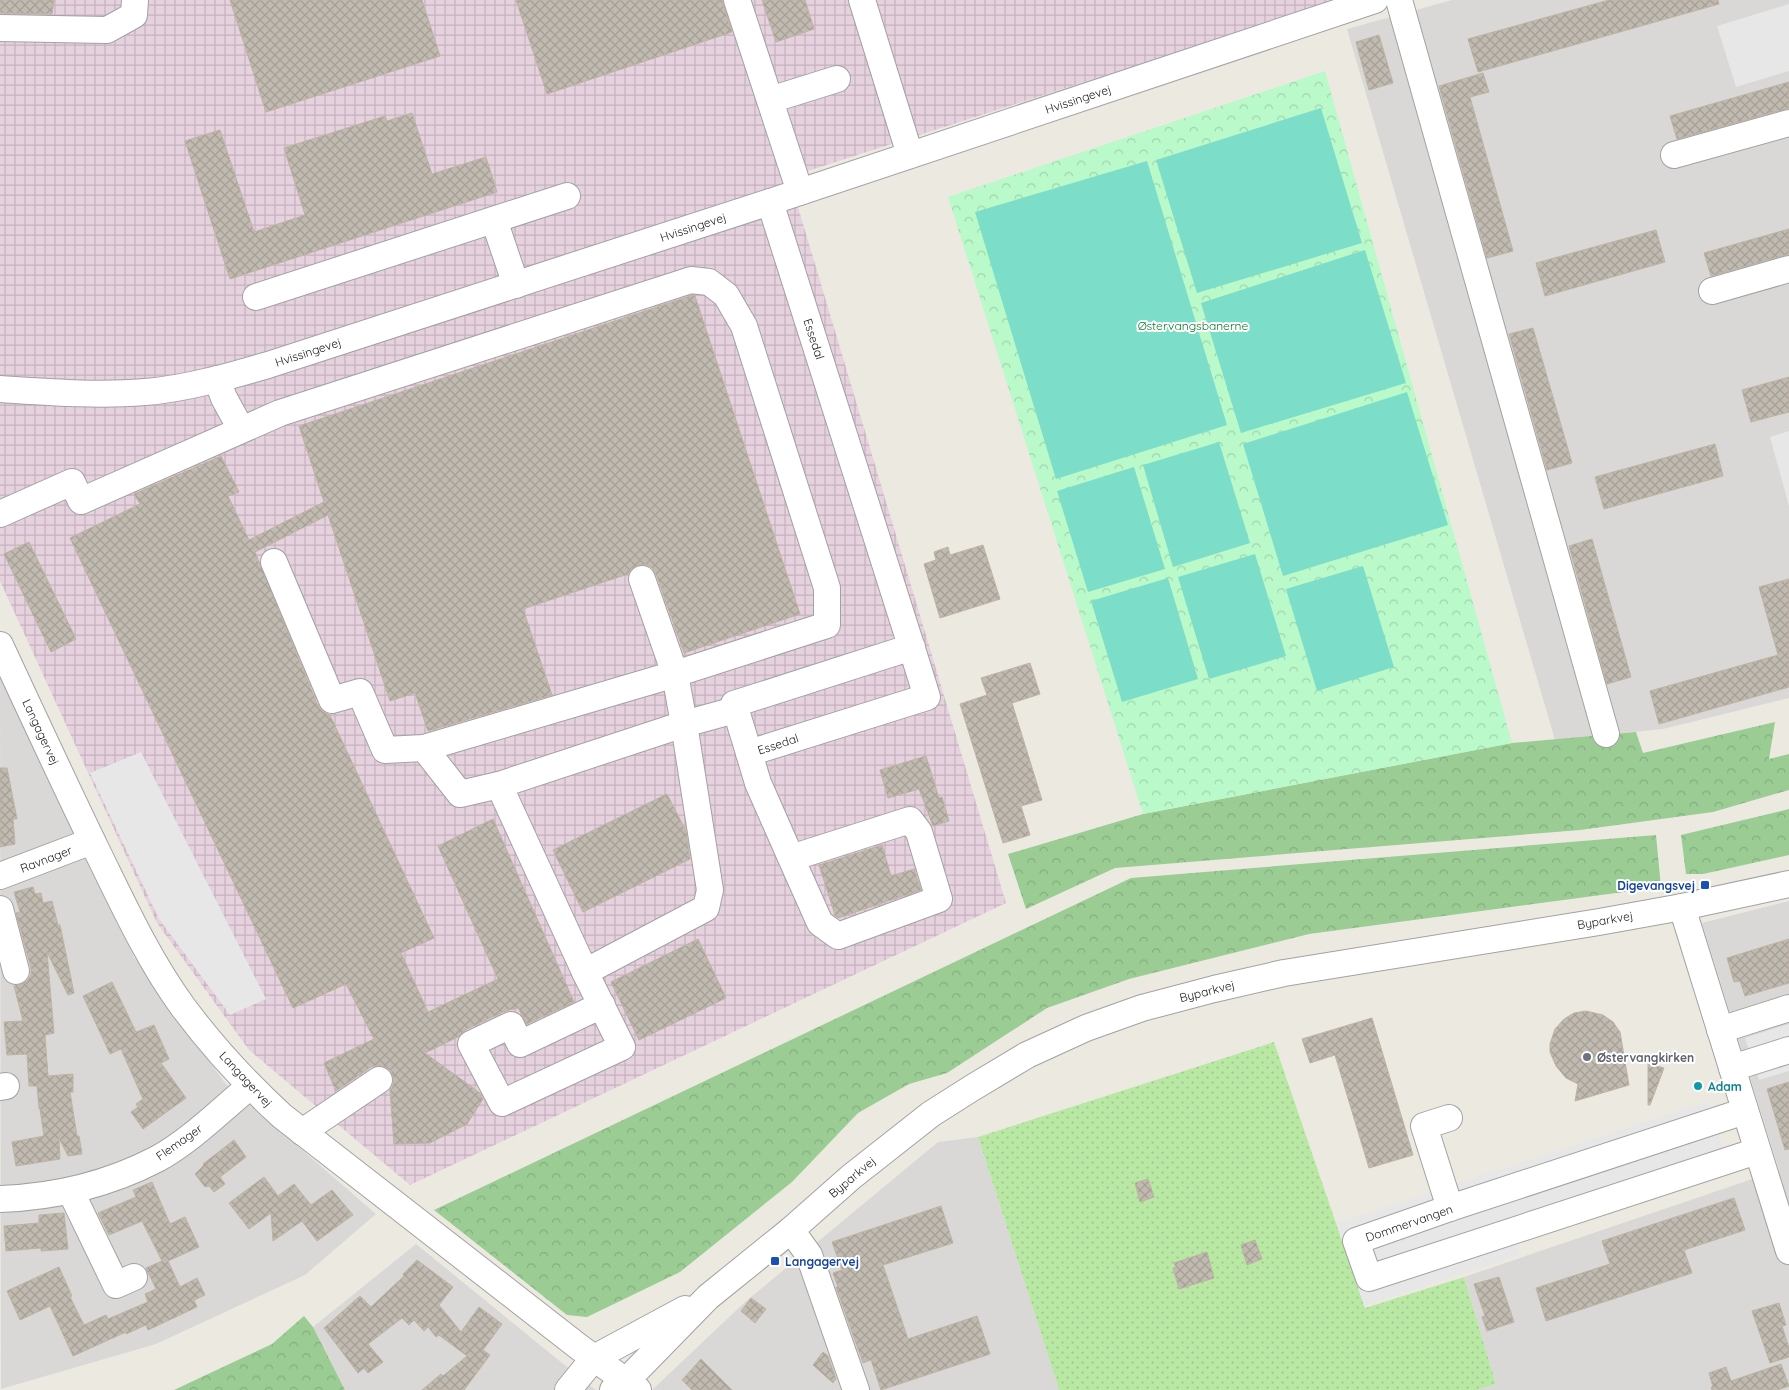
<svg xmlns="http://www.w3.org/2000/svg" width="1789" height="1390" viewBox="0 0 1789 1390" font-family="Quicksand,sans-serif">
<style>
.residential{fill:#d9d8d7}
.industrial{fill:url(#industrial-grid)}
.grass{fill:url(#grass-dots)}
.forest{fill:url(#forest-crowns)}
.park{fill:url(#park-crowns)}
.pitch{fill:#7cddc9}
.parking{fill:#e7e7e7}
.building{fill:url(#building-cross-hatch);stroke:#beb3a2}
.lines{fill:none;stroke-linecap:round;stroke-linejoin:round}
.minor-casing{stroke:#a2a2a2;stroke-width:28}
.minor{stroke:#fff;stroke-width:26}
.transit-dot{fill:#1a4fb4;stroke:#fff;stroke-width:2}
.worship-dot{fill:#6b7280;stroke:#fff;stroke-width:2}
.culture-dot{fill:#0f9aa8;stroke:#fff;stroke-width:2}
.labels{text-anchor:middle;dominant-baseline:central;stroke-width:4;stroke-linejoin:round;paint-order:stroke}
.street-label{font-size:12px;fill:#1b1b1b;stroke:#fff}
.park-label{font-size:12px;fill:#0b7627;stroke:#fff}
.transit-label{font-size:12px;font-weight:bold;fill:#164399;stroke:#fff;text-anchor:end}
.worship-label{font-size:12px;font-weight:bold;fill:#5b616d;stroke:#fff;text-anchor:start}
.culture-label{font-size:12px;font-weight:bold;fill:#0d838f;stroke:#fff;text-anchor:start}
</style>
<defs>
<pattern id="industrial-grid" width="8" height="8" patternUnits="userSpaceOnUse" patternTransform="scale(1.25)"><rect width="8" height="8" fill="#e6d1de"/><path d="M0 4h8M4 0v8" fill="none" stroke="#c5b3be"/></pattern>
<pattern id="grass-dots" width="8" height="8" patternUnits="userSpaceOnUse" patternTransform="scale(1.25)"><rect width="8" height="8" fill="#b9e8a4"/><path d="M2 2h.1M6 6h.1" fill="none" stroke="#9ec68d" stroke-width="1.8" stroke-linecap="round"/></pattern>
<pattern id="forest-crowns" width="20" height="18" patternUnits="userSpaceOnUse" patternTransform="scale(1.25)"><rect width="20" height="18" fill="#9acc94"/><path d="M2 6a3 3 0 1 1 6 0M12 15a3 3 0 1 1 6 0" fill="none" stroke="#84af7f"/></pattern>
<pattern id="park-crowns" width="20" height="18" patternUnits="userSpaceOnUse" patternTransform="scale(1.25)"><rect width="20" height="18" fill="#baf9ca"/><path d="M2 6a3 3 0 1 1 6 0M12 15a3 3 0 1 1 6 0" fill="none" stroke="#9fd5ad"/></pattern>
<pattern id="building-cross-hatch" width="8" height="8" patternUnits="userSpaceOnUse" patternTransform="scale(1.25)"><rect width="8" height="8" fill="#c1bab0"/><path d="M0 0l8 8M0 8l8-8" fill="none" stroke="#a59f97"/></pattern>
</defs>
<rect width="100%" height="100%" fill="#eceae0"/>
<g class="residential">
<path d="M1452 0H1789V698L1663 729 1555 740 1347 29Z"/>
<path d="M0 667 134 957 225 1083 376 1214 305 1275 156 1344 1 1389Z"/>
<path d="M1789 901V1390H1477L1496 1384 1464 1277 1779 1170 1702 923Z"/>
<path d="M978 1137 1059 1390H652L745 1302 938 1142Z"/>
<path d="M416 1244 551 1354 596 1390H345L313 1327Z"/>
</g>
<path class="industrial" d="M0 0H1339L789 177 1006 903 410 1185 249 1050 157 923 0 581Z"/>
<path class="grass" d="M1274 1042 1365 1308 1464 1277 1496 1384 1477 1390H1059L978 1137Z"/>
<g class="forest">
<path d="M1775 722 1769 759 1789 754V790L1713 812 1580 830 1115 868 1026 909 1008 854 1143 814 1512 743 1636 732 1643 753Z"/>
<path d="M1789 809V855L1703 874H1686L1681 835Z"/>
<path d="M1656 835 1661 887 1309 934 1129 979 1047 1008 947 1073 909 1084 858 1113 792 1182 680 1272 587 1317 567 1315 434 1210 1131 878Z"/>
<path d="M304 1316 313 1327 345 1390H174L272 1344Z"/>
</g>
<path class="park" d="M1325 71 1512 743 1143 814 948 197Z"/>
<g class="pitch">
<path d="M1321 108 1362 243 1197 293 1156 160Z"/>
<path d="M1147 161 1227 425 1056 479 975 212Z"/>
<path d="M1365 250 1406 383 1241 433 1201 303Z"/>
<path d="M1407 392 1448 525 1283 576 1243 444Z"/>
<path d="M1219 442 1250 543 1173 567 1143 465Z"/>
<path d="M1134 467 1165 569 1088 592 1057 491Z"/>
<path d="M1255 554 1286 656 1209 679 1178 577Z"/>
<path d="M1363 566 1394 667 1317 691 1286 589Z"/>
<path d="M1168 578 1198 679 1122 702 1091 601Z"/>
</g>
<g class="parking">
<path d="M1789 4V71L1736 87 1717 26Z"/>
<path d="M1789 431V506L1770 437Z"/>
<path d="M141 752 266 999 230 1015 159 919 90 773Z"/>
<path d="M1789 1024V1071L1759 1080 1745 1038Z"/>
<path d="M1708 1101 1729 1168 1513 1239 1519 1255 1364 1306 1337 1223Z"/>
</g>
<g class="building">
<path d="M0 0H54L52 14 0 13Z"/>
<path d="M230 0H422L440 56 266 112Z"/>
<path d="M516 0H722L732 32 547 94Z"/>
<path d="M762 0H805L814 29 776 42Z"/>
<path d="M1609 0H1718L1719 4 1478 72 1468 39Z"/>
<path d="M1379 35 1393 83 1369 90 1356 42Z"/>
<path d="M1483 73 1489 92 1470 97 1513 251 1487 258 1439 86Z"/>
<path d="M1789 82V108L1677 139 1670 116Z"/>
<path d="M412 113 432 174 486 157 497 192 230 279 185 141 220 130 254 232 305 215 284 148 385 116 387 121Z"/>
<path d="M1789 229V254L1711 276 1704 253Z"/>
<path d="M1656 230 1665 262 1545 296 1536 263Z"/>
<path d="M693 295 695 296 800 614 684 653 656 574 652 568 645 564 638 565 631 569 628 574 523 609 552 695 428 731 415 693 390 701 328 515 255 552 318 706 323 712 330 715 434 938 401 953 428 1012 498 979 438 846 493 819 574 1002 527 1024 518 1008 505 1011 465 1030 458 1037 425 1053 480 1093 483 1099 467 1124 430 1143 394 1144 390 1090 393 1086 394 1079 391 1071 386 1067 378 1065 371 1067 336 1091 324 1063 374 1039 346 984 293 1008 70 538 140 504 134 494 221 456 239 492 228 496 249 540 324 502 299 426Z"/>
<path d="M1533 328 1572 463 1547 470 1509 334Z"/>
<path d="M1789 377V412L1751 422 1742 390Z"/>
<path d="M1715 444 1723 476 1604 509 1595 477Z"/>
<path d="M1592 539 1631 677 1607 684 1569 546Z"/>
<path d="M29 542 76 639 51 652 4 554Z"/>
<path d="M983 545 1000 599 940 618 924 564 936 560 934 552 948 547 950 555Z"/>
<path d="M1789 579V687L1659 724 1650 691 1778 655 1759 587Z"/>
<path d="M1030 663 1040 694 1012 703 1042 800 1021 806 1030 835 1003 843 960 704 987 695 981 678Z"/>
<path d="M926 756 939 798 942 797 949 821 933 826 919 789 888 798 880 770Z"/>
<path d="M0 768H7L17 819H13L15 844 0 847Z"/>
<path d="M667 794 686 831 690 859 583 912 553 850Z"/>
<path d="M882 845 891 876 914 869 921 890 838 918 835 915 819 865Z"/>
<path d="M33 887 35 894 41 893 43 903 52 901 58 925H60L74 993 68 995 47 952 54 1033 45 1035 48 1076 73 1074V1092H70L77 1136H79L82 1154 68 1156 59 1138 60 1159 16 1166 12 1142 44 1136 40 1109H39L37 1086H29L27 1054 7 1055 4 1022 23 1021 14 986 20 985 27 981 31 975V968L16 913 20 912 14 892Z"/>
<path d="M698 939 726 998 639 1040 611 982Z"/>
<path d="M1789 939V983L1745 996 1740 981 1734 982 1727 958Z"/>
<path d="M112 982 136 1032 154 1025 169 1059 161 1063 186 1098 143 1129 131 1112 138 1107 136 1104 143 1099 121 1049 110 1054 83 996Z"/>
<path d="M1586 1011 1603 1015 1613 1022 1620 1032 1629 1085 1575 1101 1578 1084 1566 1078 1556 1066 1550 1052V1044L1555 1029 1564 1019 1574 1013Z"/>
<path d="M1372 1018 1413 1155 1369 1168 1335 1055 1310 1063 1302 1039Z"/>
<path d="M1648 1063 1664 1068 1650 1105H1648Z"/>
<path d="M1789 1082V1149L1785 1150 1767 1089Z"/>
<path d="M234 1140 246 1157 220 1177 225 1184 214 1192 209 1186 205 1187 195 1174 204 1165 203 1164Z"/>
<path d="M264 1177 278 1196 294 1184 311 1205 332 1190 353 1215 317 1241 302 1221 273 1241 271 1213 249 1229 229 1203Z"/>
<path d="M1148 1179 1154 1197 1140 1202 1135 1183Z"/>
<path d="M152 1182 170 1224 185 1217 199 1247 168 1261 180 1287 197 1278 205 1295 194 1300 197 1307 148 1330 146 1325 126 1334V1332L73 1356 50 1306 20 1320 7 1291 59 1267 72 1296 70 1297 84 1325 106 1315 108 1319 148 1302 145 1294 156 1289 146 1268 162 1261 142 1221 109 1235 98 1213 136 1197 133 1190Z"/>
<path d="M1734 1198 1745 1230 1684 1250 1692 1273 1546 1321 1536 1288 1610 1264 1602 1241Z"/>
<path d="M941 1206 953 1243 883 1265 908 1339 977 1316 990 1354 881 1390 871 1360 863 1363 836 1287H838L833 1273 842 1270 832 1242Z"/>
<path d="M64 1213 68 1249 41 1251V1248L6 1251 4 1226 39 1223V1215Z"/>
<path d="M1255 1240 1262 1259 1247 1265 1241 1245Z"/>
<path d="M1207 1252 1214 1278 1179 1289 1173 1268 1176 1267 1174 1263Z"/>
<path d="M417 1260 453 1287 439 1305 461 1332 479 1307 502 1324 483 1350 490 1355 464 1390H422L441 1374 443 1376 467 1356 439 1335 436 1337 428 1327 424 1331 414 1320 409 1325 402 1318 368 1344 383 1362 368 1373 364 1368 358 1373 324 1328 360 1296 371 1307 404 1276 403 1274Z"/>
<path d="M1499 1277 1514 1322 1487 1331 1482 1317 1485 1316 1474 1284Z"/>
<path d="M751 1298 766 1309 755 1323 741 1311Z"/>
<path d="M1779 1303 1786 1325 1782 1326 1789 1348V1357L1770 1363 1752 1311Z"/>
<path d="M823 1352 828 1356 836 1379 833 1383 813 1365Z"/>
<path d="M701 1359 732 1390H692L682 1380Z"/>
<path d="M1781 1364 1789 1386 1777 1390H1712L1711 1387H1713L1709 1373 1726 1367 1731 1381Z"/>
</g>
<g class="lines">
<defs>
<g id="minor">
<path d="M737 0 800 192"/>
<path d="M862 0 910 155"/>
<path d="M1399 0 1606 734"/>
<path d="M0 28 107 30 134 15 135 0"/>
<path d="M770 100 837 79"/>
<path d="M1674 155 1789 123"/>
<path d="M770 202 914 655 927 697 749 753 734 704 912 647"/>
<path d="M494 220 516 285"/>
<path d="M1712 291 1789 269"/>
<path d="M256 297 567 196"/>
<path d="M217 379 224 398 241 429"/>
<path d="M0 389C48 392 97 396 145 392 185 389 230 376 268 365L770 202 1375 0"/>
<path d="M0 514 72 482 81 501 280 413 691 280 709 282 726 295 744 326 827 588V625L675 674 424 748 385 750 360 692 332 700 274 562"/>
<path d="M0 645C32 714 64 783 97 851 123 904 148 959 183 1007 212 1046 246 1083 282 1116L579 1347 638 1390"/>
<path d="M424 748 460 794 499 785 684 724 735 710"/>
<path d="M749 753 758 783 791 858 910 820 919 832 939 899 838 936 820 923 791 858"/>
<path d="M499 785 585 972 706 908 710 890 684 724 675 674 642 579"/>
<path d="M0 876 92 841"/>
<path d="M1682 907 1789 1251"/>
<path d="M0 909 16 971"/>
<path d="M585 972 622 1047 502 1103 471 1044 511 1025 520 1044 602 1005"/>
<path d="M1720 1030 1789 1008"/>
<path d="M1732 1068 1789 1050"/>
<path d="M0 1087 6 1086"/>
<path d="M1745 1111 1450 1208 1356 1241 1369 1278 1757 1151"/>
<path d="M1449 1118 1424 1126 1450 1208"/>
<path d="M302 1132 379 1080"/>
<path d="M71 1192 116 1285 134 1277"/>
<path d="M0 1199C56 1197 107 1185 157 1159 189 1142 221 1110 250 1086"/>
<path d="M791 1230 809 1255 856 1390"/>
<path d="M568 1390 594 1358 685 1309"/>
<path d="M613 1390 627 1380 708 1297 791 1230 851 1177 931 1114 972 1088 1027 1055 1086 1028 1142 1008 1214 989 1284 973 1599 922 1682 907 1789 884"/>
</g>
</defs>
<use href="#minor" class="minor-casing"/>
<use href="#minor" class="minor"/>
</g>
<g class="transit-dot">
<rect x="1700" y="880" width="10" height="10" rx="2.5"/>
<rect x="770" y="1256" width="10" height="10" rx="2.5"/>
</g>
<circle class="worship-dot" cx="1587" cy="1057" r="5"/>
<circle class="culture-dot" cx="1698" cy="1086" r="5"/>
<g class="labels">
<g class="street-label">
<text transform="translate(1078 99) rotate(-18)">Hvissingevej</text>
<text transform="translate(693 227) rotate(-18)">Hvissingevej</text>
<text transform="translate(814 339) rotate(72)">Essedal</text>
<text transform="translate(308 352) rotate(-18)">Hvissingevej</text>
<text transform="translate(41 732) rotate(65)">Langagervej</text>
<text transform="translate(778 744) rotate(-18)">Essedal</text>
<text transform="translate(46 859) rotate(-21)">Ravnager</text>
<text transform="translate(1605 920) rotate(-10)">Byparkvej</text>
<text transform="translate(1207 991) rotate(-14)">Byparkvej</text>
<text transform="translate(246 1079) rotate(47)">Langagervej</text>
<text transform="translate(179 1142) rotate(-35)">Flemager</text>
<text transform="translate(852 1177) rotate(-40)">Byparkvej</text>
<text transform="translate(1409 1223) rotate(-19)">Dommervangen</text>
</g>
<g class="park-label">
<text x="1193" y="325">Østervangsbanerne</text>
</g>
<g class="transit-label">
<text x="1695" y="885">Digevangsvej</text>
<text x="785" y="1261" text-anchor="start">Langagervej</text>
</g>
<g class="worship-label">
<text x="1597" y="1057">Østervangkirken</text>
</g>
<g class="culture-label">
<text x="1708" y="1086">Adam</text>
</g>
</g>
</svg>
